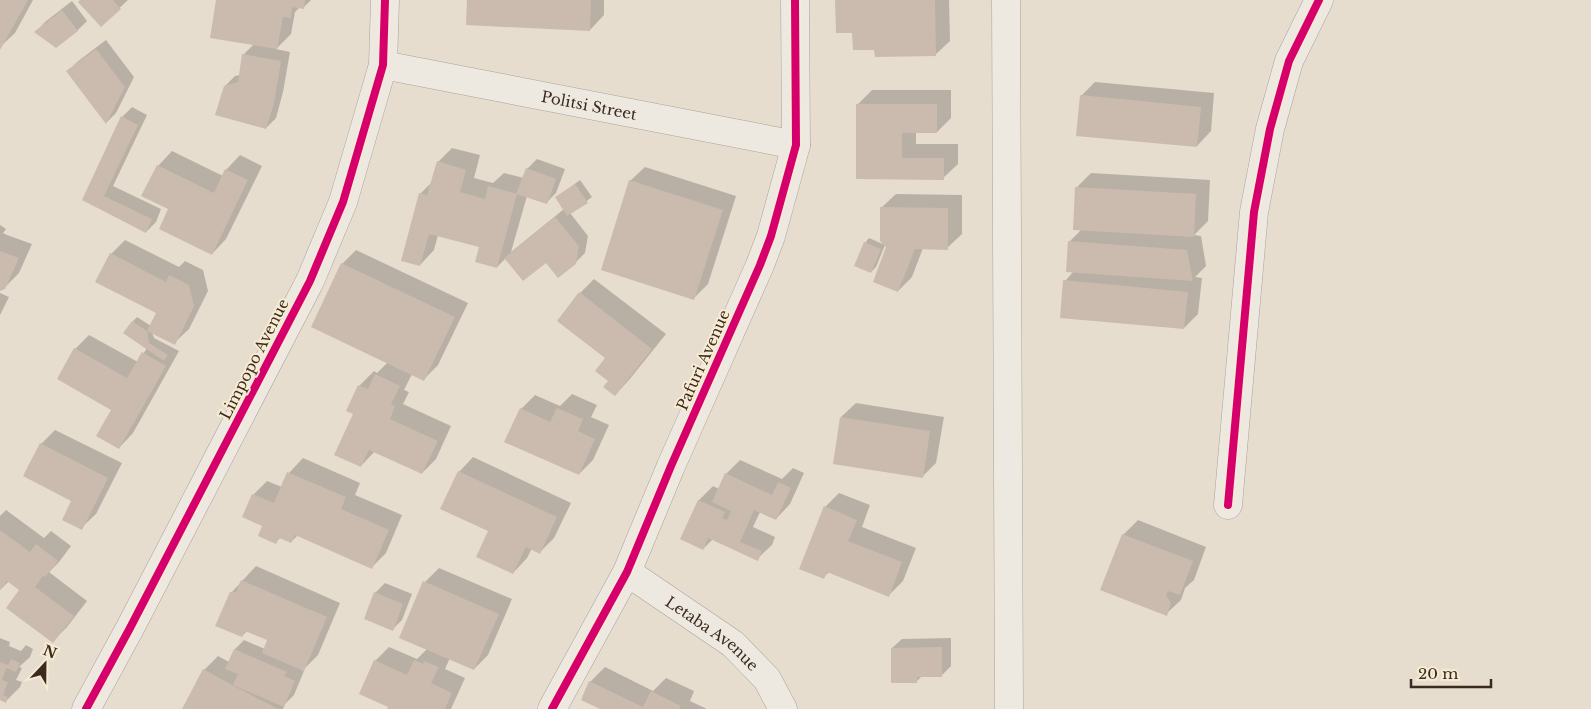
<svg xmlns="http://www.w3.org/2000/svg" width="1591" height="709" viewBox="0 0 1591 709" font-family="'Libre Baskerville',serif">
<style>
.shadow{fill:#0003}
.building{fill:#cabbae}
.lines{fill:none;stroke-linecap:round;stroke-linejoin:round}
.minor-casing{stroke:#aba297;stroke-width:29}
.minor{stroke:#eee9e0;stroke-width:28}
.cycleway-casing{stroke:#f7ebd3;stroke-width:11}
.cycleway{stroke:#d6006c;stroke-width:8}
.labels{text-anchor:middle;dominant-baseline:central;stroke-width:4;stroke-linejoin:round;paint-order:stroke}
.street-label{font-size:15px;fill:#3b2a1e;stroke:#f7ebd3}
</style>
<rect width="100%" height="100%" fill="#e6ddce"/>
<g class="shadow">
<path d="M0 0H33L15 33 0 47Z"/>
<path d="M82 0H128L101 25Z"/>
<path d="M218 0H311L303 8 300 7 295 12 291 34 276 49 290 52 283 92 276 118 266 128 225 86 235 76 240 75 243 55 254 44Z"/>
<path d="M468 0H604V15L590 30Z"/>
<path d="M836 0H949L950 41 935 55 876 49 854 32Z"/>
<path d="M72 1 87 21 78 30 56 46 36 32 45 22Z"/>
<path d="M106 40 134 77 116 113 107 122 68 72 77 62Z"/>
<path d="M1095 82 1214 93 1211 131 1197 146 1081 96Z"/>
<path d="M872 90H951V118L937 132H916V144H958V164L943 178H857V105Z"/>
<path d="M132 107 147 115 113 186 161 209 156 222 146 232 83 199 123 116Z"/>
<path d="M452 148 480 155 474 178 493 183 504 173 524 178 527 169 537 159 565 169 556 193 546 203 527 196 511 252 564 209 557 197 580 180 592 197 570 213 588 236 585 253 575 263 506 258 497 267 481 246 438 235 434 250 420 265 421 193 432 182 438 162Z"/>
<path d="M172 151 223 176 226 170 240 155 262 166 226 239 212 254 170 209 158 166Z"/>
<path d="M645 167 736 196 708 284 694 298 630 181Z"/>
<path d="M1091 173 1210 180 1208 221 1194 235 1201 236 1206 266 1195 277 1202 278 1198 314 1184 328 1065 281 1074 271 1070 241 1081 230 1076 188Z"/>
<path d="M896 194 962 195V234L947 248H923L912 277 898 291 888 247 881 208Z"/>
<path d="M0 225 6 229 3 233 7 235 32 244 19 273 4 288 0 290Z"/>
<path d="M869 238 885 245 876 267 871 272 865 243Z"/>
<path d="M125 240 179 267 185 261 203 270 208 291 189 329 174 343 152 332 154 338 179 351 133 433 119 448 113 409 75 349 89 335 138 362 147 348 133 321 137 317 151 326 158 313 111 254Z"/>
<path d="M356 250 468 303 438 365 424 379 412 374 404 390 409 392 403 404 451 426 436 459 422 473 375 451 361 466 355 414 348 410 360 385 374 371 377 373 388 362 342 264Z"/>
<path d="M594 279 666 334 629 380 615 395 610 380 607 358 580 293Z"/>
<path d="M0 293 9 297 0 315Z"/>
<path d="M572 394 597 405 591 417 609 425 593 460 579 474 521 409 535 395 560 406Z"/>
<path d="M856 403 944 417 936 463 922 477 841 417Z"/>
<path d="M55 430 122 463 96 514 81 528 73 500 41 444Z"/>
<path d="M473 457 571 503 554 538 540 552 532 548 527 558 513 573 459 472Z"/>
<path d="M303 458 360 483 355 495 402 515 386 553 372 567 298 535 291 542 281 537 276 542 263 525 253 495 267 481 282 487 289 473Z"/>
<path d="M740 460 782 479 793 468 804 473 790 504 776 519 760 512 753 527 775 537 772 545 757 559 713 539 703 549 681 539 699 500 713 486 719 489 726 474Z"/>
<path d="M839 493 870 505 862 527 916 548 903 581 889 595 829 572 824 577 825 507Z"/>
<path d="M6 510 44 538 51 531 71 546 59 562 49 572 87 601 67 627 53 641 21 590 9 581 0 590V516Z"/>
<path d="M1138 520 1206 547 1194 580 1185 588 1181 600 1166 614 1102 589 1123 535Z"/>
<path d="M256 566 340 603 318 655 302 671H304L294 695 285 704 283 709H184L204 670 218 656 229 662 235 649 244 640 265 649 269 640 247 631 242 636 231 593Z"/>
<path d="M439 568 512 599 488 655 474 669 450 658 445 669 465 678 451 709H388L389 706 375 661 389 647 417 659 427 649 425 582Z"/>
<path d="M385 583 412 594 402 620 393 629 375 593Z"/>
<path d="M0 638 10 642 9 646 21 651 26 645 33 649 30 657 19 667 22 668 16 680 22 682 20 687 6 701 0 699Z"/>
<path d="M951 638V666L941 676H922L916 682 892 648 902 639Z"/>
<path d="M605 667 653 691 666 678 694 691 690 701 707 709H603L582 699 590 682Z"/>
</g>
<g class="building">
<path d="M0 0H28L0 50Z"/>
<path d="M80 0H113L121 9 101 27 78 2Z"/>
<path d="M216 0H305L304 9 292 7 291 18 283 17 277 49 210 38Z"/>
<path d="M467 0H591L590 31 466 25Z"/>
<path d="M835 0H935L936 56 875 57 874 50H853L852 33H836Z"/>
<path d="M62 10 78 31 56 48 34 32Z"/>
<path d="M96 49 125 87 106 124 66 71Z"/>
<path d="M242 54 281 61 274 103 266 129 215 115 224 86 238 82Z"/>
<path d="M1080 95 1201 107 1197 147 1076 136Z"/>
<path d="M856 104H937V133H902V158H944V180L856 179Z"/>
<path d="M121 116 138 125 104 196 152 219 146 233 82 200Z"/>
<path d="M437 161 466 170 460 192 485 199 488 186 517 194 497 268 475 262 479 247 429 234 420 266 401 261 419 193 427 195Z"/>
<path d="M157 165 214 193 225 169 248 180 212 255 159 229 168 209 141 196Z"/>
<path d="M526 168 556 179 547 204 516 194Z"/>
<path d="M629 180 723 210 694 300 601 270Z"/>
<path d="M575 184 588 203 567 216 555 197Z"/>
<path d="M1075 187 1196 194 1194 237 1073 230Z"/>
<path d="M880 207 948 208V250L915 249 898 292 873 282 886 247 880 241Z"/>
<path d="M555 217 579 246 576 264 558 278 546 263 523 281 504 258Z"/>
<path d="M1068 241 1187 250 1193 281 1066 272Z"/>
<path d="M864 242 881 249 871 273 854 266Z"/>
<path d="M0 251 19 258 5 289 0 291Z"/>
<path d="M110 253 166 282 169 275 189 285 194 306 175 345 147 331 156 313 95 282Z"/>
<path d="M341 263 455 317 424 381 311 327Z"/>
<path d="M1063 280 1188 292 1184 329 1060 318Z"/>
<path d="M579 292 652 349 615 396 603 387 608 381 595 371 605 358 557 321Z"/>
<path d="M132 321 147 331 149 343 168 355 164 361 123 333Z"/>
<path d="M74 348 127 378 142 352 166 366 119 449 96 436 111 410 57 379Z"/>
<path d="M375 374 400 386 391 404 395 406 390 419 438 441 422 474 369 450 361 467 334 455 353 414 346 411 358 385 368 389Z"/>
<path d="M520 408 550 422 557 408 583 419 578 431 595 439 579 475 504 442Z"/>
<path d="M840 417 930 431 923 478 833 464Z"/>
<path d="M40 443 108 478 82 530 62 520 71 501 23 476Z"/>
<path d="M458 471 557 517 540 554 526 547 513 574 476 557 488 531 440 509Z"/>
<path d="M287 472 346 497 341 509 389 530 372 569 295 535 291 543 279 538 276 544 258 536 262 526 242 517 252 494 274 503Z"/>
<path d="M725 473 772 495 778 482 791 488 776 520 754 510 740 542 762 551 758 561 708 538 703 550 680 539 698 500 725 512 722 518 727 520 731 511 712 502Z"/>
<path d="M824 506 857 520 848 541 902 562 889 597 827 572 824 579 799 569Z"/>
<path d="M0 530 30 552 36 544 58 561 45 577 43 576 35 587 74 616 53 643 6 608 19 590 7 581 0 590Z"/>
<path d="M1122 534 1193 561 1180 595 1168 591 1166 595 1171 603 1167 616 1100 590Z"/>
<path d="M241 580 327 617 304 671 262 653 267 640 245 631 242 637 215 626 230 592H236Z"/>
<path d="M423 581 499 614 474 670 399 638Z"/>
<path d="M374 592 403 604 393 631 364 619Z"/>
<path d="M942 647V677H917V683H891V648Z"/>
<path d="M234 649 287 672 284 676 295 681 284 707 233 685 238 674 225 669Z"/>
<path d="M11 659 20 663 16 672 6 668 2 680 8 682 3 695 8 697 6 703 0 700V662L8 665Z"/>
<path d="M374 660 407 675 414 660 423 664 424 661 439 667 431 683 452 693 445 709H387L388 707 359 694Z"/>
<path d="M203 669 234 686 278 709H182Z"/>
<path d="M589 681 643 707 651 691 681 706 679 709H600L581 700Z"/>
</g>
<g class="lines">
<defs>
<g id="minor">
<path d="M1006 0 1009 709"/>
<path id="s1" d="M383 65 796 145"/>
<path d="M1228 505 1254 212 1270 129 1289 61 1319 0"/>
<path id="s2" d="M627 572 733 644 767 679 783 709"/>
<path d="M86 709 130 628 310 281 343 202 383 65 385 0"/>
<path d="M552 709 627 572 671 466 760 265 771 236 796 145 795 0"/>
</g>
</defs>
<use href="#minor" class="minor-casing"/>
<use href="#minor" class="minor"/>
<defs>
<g id="cycleway">
<path d="M1228 505 1254 212 1270 129 1289 61 1319 0"/>
<path d="M86 709 130 628 310 281 343 202 383 65 385 0"/>
<path d="M552 709 627 572 671 466 760 265 771 236 796 145 795 0"/>
</g>
</defs>
<use href="#cycleway" class="cycleway-casing"/>
<use href="#cycleway" class="cycleway"/>
</g>
<g class="labels">
<g class="street-label">
<text stroke="none"><textPath href="#s1" startOffset="210">Politsi Street</textPath></text>
<text transform="translate(254 359) rotate(-63)">Limpopo Avenue</text>
<text transform="translate(703 360) rotate(-66)">Pafuri Avenue</text>
<text stroke="none"><textPath href="#s2" startOffset="105">Letaba Avenue</textPath></text>
</g>
</g>
<g transform="translate(45 664) rotate(22)" stroke="#f7ebd3" stroke-width="4" paint-order="stroke">
<path d="M0-4L9 19L0 12L-9 19Z" fill="#3b2a1e"/>
<text y="-8" font-size="14" font-weight="bold" text-anchor="middle" fill="#3b2a1e">N</text>
</g>
<path d="M1411 679v8h80v-8" fill="none" stroke="#3b2a1e" stroke-width="2.5"/>
<text x="1418" y="679" font-size="15" fill="#3b2a1e" stroke="#f7ebd3" stroke-width="4" paint-order="stroke">20 m</text>
</svg>
